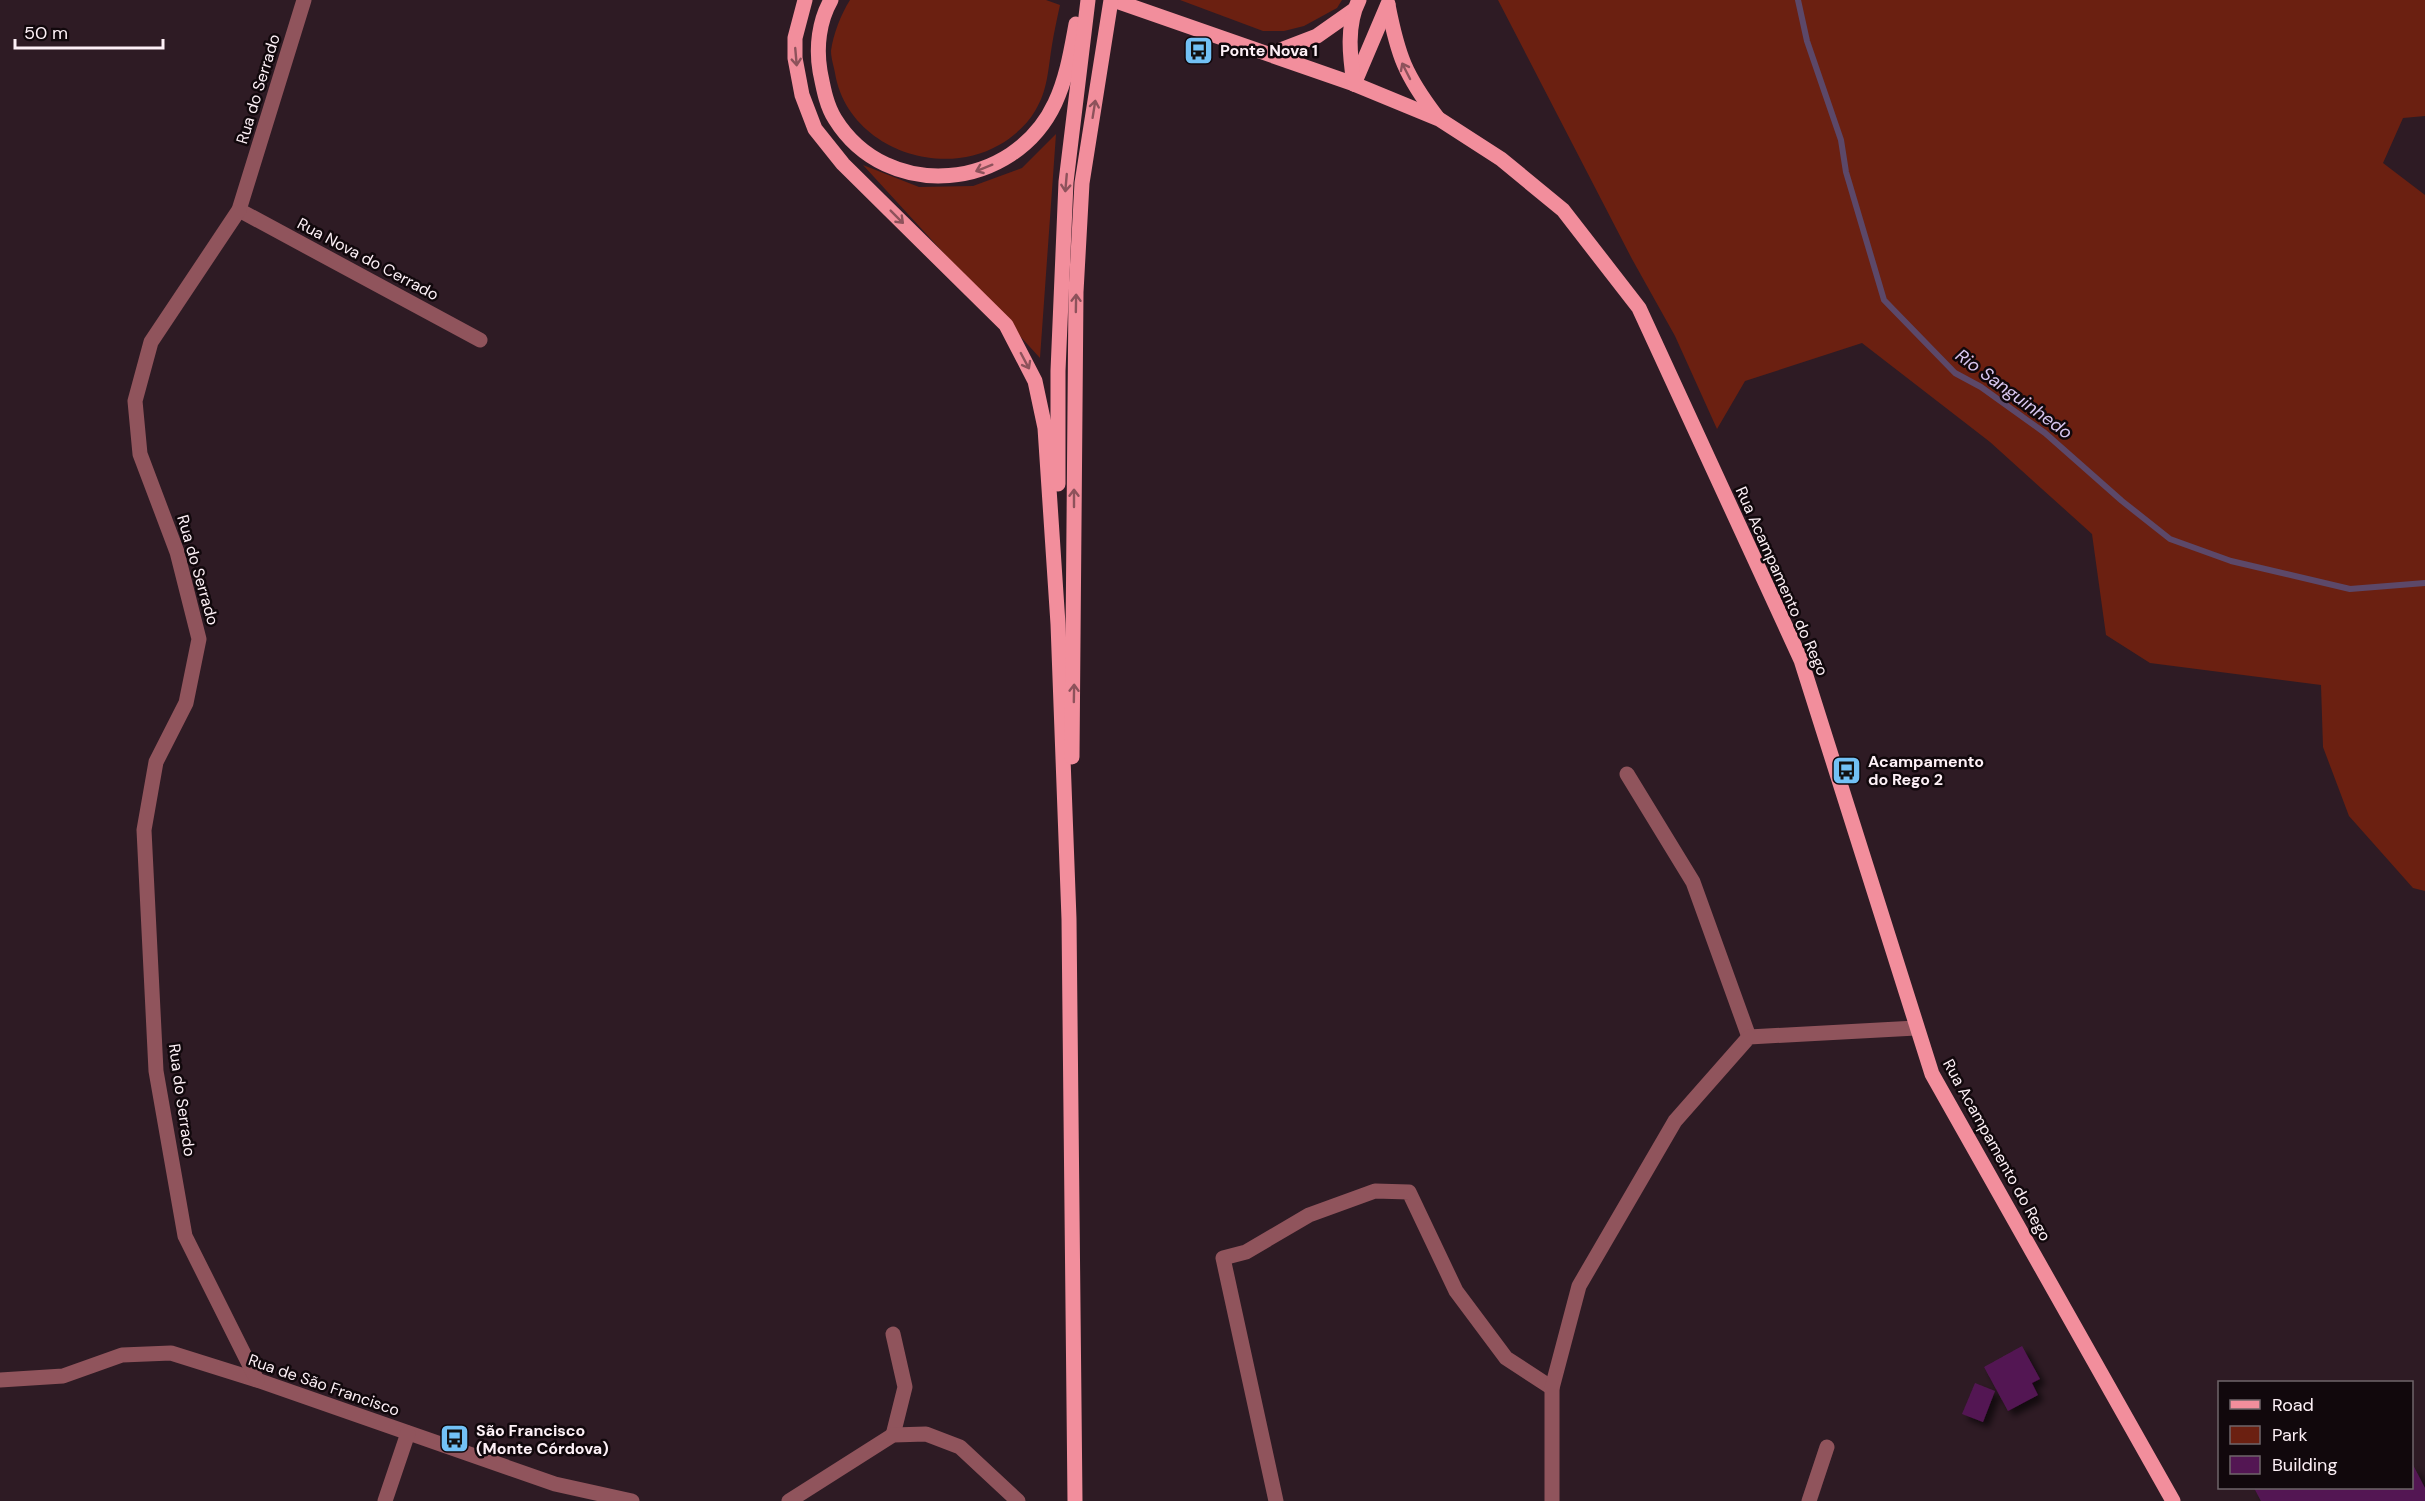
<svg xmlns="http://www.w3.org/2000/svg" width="2425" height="1501" viewBox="0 0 2425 1501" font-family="'DM Sans',sans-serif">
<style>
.green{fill:#6b2011}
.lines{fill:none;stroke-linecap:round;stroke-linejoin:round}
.stream{stroke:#5c4869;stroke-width:6}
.building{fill:#531653;filter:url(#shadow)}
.minor{stroke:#90545c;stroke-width:15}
.major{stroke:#f28e9c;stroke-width:15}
.oneway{stroke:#8d525b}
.labels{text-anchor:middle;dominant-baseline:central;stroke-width:5;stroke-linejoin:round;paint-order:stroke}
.poi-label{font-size:16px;font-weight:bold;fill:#fdf0f6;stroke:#11080c;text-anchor:start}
.street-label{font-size:16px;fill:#fdf0f6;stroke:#11080c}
.water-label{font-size:18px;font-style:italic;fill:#d8c6f0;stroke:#11080c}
</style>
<defs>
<filter id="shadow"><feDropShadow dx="5.5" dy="5.5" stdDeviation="3" flood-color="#0009"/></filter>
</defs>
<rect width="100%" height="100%" fill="#2e1b24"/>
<g class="green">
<path d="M850 0H1046L1060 5C1057 19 1054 32 1052 45 1048 69 1048 90 1035 111 1027 125 1013 137 999 145 938 180 847 146 835 73 834 67 831 58 831 51 833 35 841 14 850 0Z"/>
<path d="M1180 0H1342L1337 8 1304 26 1284 31H1263Z"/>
<path d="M1498 0H2425V116L2403 118 2383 163 2425 195V891L2413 888 2349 816 2323 747 2321 685 2150 663 2106 635 2092 534 1990 442 1862 343 1745 381 1717 429 1675 336 1632 259Z"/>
<path d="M1056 134 1040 358 863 165 919 187 973 186 1022 168Z"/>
</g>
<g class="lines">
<path class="stream" d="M1798 0 1807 41 1841 140 1846 172 1884 300 1955 373 1981 387 2045 433 2122 501 2170 539 2231 561 2350 589 2425 583"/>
</g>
<g class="building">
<path d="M2022 1346 2040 1379 2032 1383 2038 1395 2008 1411 1984 1367Z"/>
<path d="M1975 1383 1995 1391 1983 1422 1962 1414Z"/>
<path d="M2412 1463 2425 1488V1501H2261L2254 1488H2412Z"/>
</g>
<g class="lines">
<g class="minor">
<path d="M239 210 480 340"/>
<path d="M1627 774 1693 882 1749 1037"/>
<path d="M0 1380 63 1376 122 1355 171 1353 257 1380 555 1484 632 1501"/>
<path d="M257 1380 185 1236 156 1071 144 830 156 762 186 703 199 639 177 552 140 454 135 401 151 342 239 210 304 0"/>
<path d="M893 1435 905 1387 893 1334"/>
<path d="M385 1501 408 1433"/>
<path d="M789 1501 893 1435 926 1434 960 1447 1018 1501"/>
<path d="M1276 1501 1223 1258 1246 1252 1309 1215 1375 1191 1409 1192 1456 1291 1506 1358 1552 1388"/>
<path d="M1552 1501V1388L1579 1286 1675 1121 1749 1037 1916 1028"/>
<path d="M1809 1501 1827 1447"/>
</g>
<g class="major">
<path d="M805 0 795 38V58L802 95 815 129 843 164 1006 325 1035 381 1045 428 1058 624 1069 919 1075 1501"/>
<path d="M831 0C819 21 816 47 820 71 823 86 826 105 835 119 887 203 1014 191 1055 103 1067 77 1071 51 1076 24"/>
<path d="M1113 0 1354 84 1439 119 1501 159 1563 210 1639 308 1801 660 1932 1074 2173 1501"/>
<path d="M1388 5C1398 56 1405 75 1437 117"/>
<path d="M1270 54 1317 36 1354 10"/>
<path d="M1354 84 1388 4"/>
<path d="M1354 84C1350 57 1346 25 1359 0"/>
<path d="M1058 484V371L1066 182 1088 0"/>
<path d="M1072 757 1076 292 1082 183 1111 0"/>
</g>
</g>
<defs><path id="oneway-shaft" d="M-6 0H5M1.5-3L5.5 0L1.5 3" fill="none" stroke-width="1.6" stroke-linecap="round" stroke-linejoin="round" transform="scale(1.5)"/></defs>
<g class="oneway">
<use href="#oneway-shaft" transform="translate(796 57) rotate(85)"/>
<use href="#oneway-shaft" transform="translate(1406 71) rotate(-117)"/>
<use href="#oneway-shaft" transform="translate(1094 109) rotate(-81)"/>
<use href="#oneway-shaft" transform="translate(984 168) rotate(158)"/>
<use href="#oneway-shaft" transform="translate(1066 183) rotate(95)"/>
<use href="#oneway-shaft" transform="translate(897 217) rotate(45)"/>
<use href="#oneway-shaft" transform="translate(1076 303) rotate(-89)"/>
<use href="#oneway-shaft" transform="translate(1025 361) rotate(62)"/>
<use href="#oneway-shaft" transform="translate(1074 498) rotate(-90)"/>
<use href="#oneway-shaft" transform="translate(1074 693) rotate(-89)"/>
</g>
<defs>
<symbol id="bus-square" viewBox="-11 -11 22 22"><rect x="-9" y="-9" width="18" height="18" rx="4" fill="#72c1f5" stroke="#11080c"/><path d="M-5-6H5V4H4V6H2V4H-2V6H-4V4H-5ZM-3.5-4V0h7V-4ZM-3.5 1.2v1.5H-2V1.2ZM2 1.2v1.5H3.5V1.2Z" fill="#111"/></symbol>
</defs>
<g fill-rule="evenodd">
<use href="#bus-square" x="1182" y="34" width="33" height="33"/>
<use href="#bus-square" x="1830" y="754" width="33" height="33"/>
<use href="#bus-square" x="438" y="1422" width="33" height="33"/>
</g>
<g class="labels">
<g class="poi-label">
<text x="1220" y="50">Ponte Nova 1</text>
<text x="1868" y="761">Acampamento<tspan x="1868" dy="18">do Rego 2</tspan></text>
<text x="476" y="1430">São Francisco<tspan x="476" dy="18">(Monte Córdova)</tspan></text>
</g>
<g class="street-label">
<text transform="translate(258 89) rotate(-73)">Rua do Serrado</text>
<text transform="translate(368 259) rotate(28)">Rua Nova do Cerrado</text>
<text transform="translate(198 570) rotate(74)">Rua do Serrado</text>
<text transform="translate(1782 581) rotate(66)">Rua Acampamento do Rego</text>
<text transform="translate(182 1100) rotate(82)">Rua do Serrado</text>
<text transform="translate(1997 1150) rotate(61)">Rua Acampamento do Rego</text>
<text transform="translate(324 1385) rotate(19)">Rua de São Francisco</text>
</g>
<g class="water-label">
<text transform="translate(2014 394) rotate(36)">Rio Sanguinhedo</text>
</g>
</g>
<rect x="2218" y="1381" width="195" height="108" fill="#11080c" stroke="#6f656a" stroke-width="1.5"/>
<rect x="2230" y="1400" width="30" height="9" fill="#f28e9c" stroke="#6f656a" stroke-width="1.5"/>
<text x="2272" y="1411" font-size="18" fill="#fdf0f6">Road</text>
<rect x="2230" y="1426" width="30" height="18" fill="#6b2011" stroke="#6f656a" stroke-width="1.5"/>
<text x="2272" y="1441" font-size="18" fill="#fdf0f6">Park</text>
<rect x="2230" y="1456" width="30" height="18" fill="#531653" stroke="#6f656a" stroke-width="1.5"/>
<text x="2272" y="1471" font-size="18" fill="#fdf0f6">Building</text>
<path d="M15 39v9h148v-9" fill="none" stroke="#fdf0f6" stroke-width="3"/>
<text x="24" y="39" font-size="18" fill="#fdf0f6" stroke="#11080c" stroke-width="4.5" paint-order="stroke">50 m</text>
</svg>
